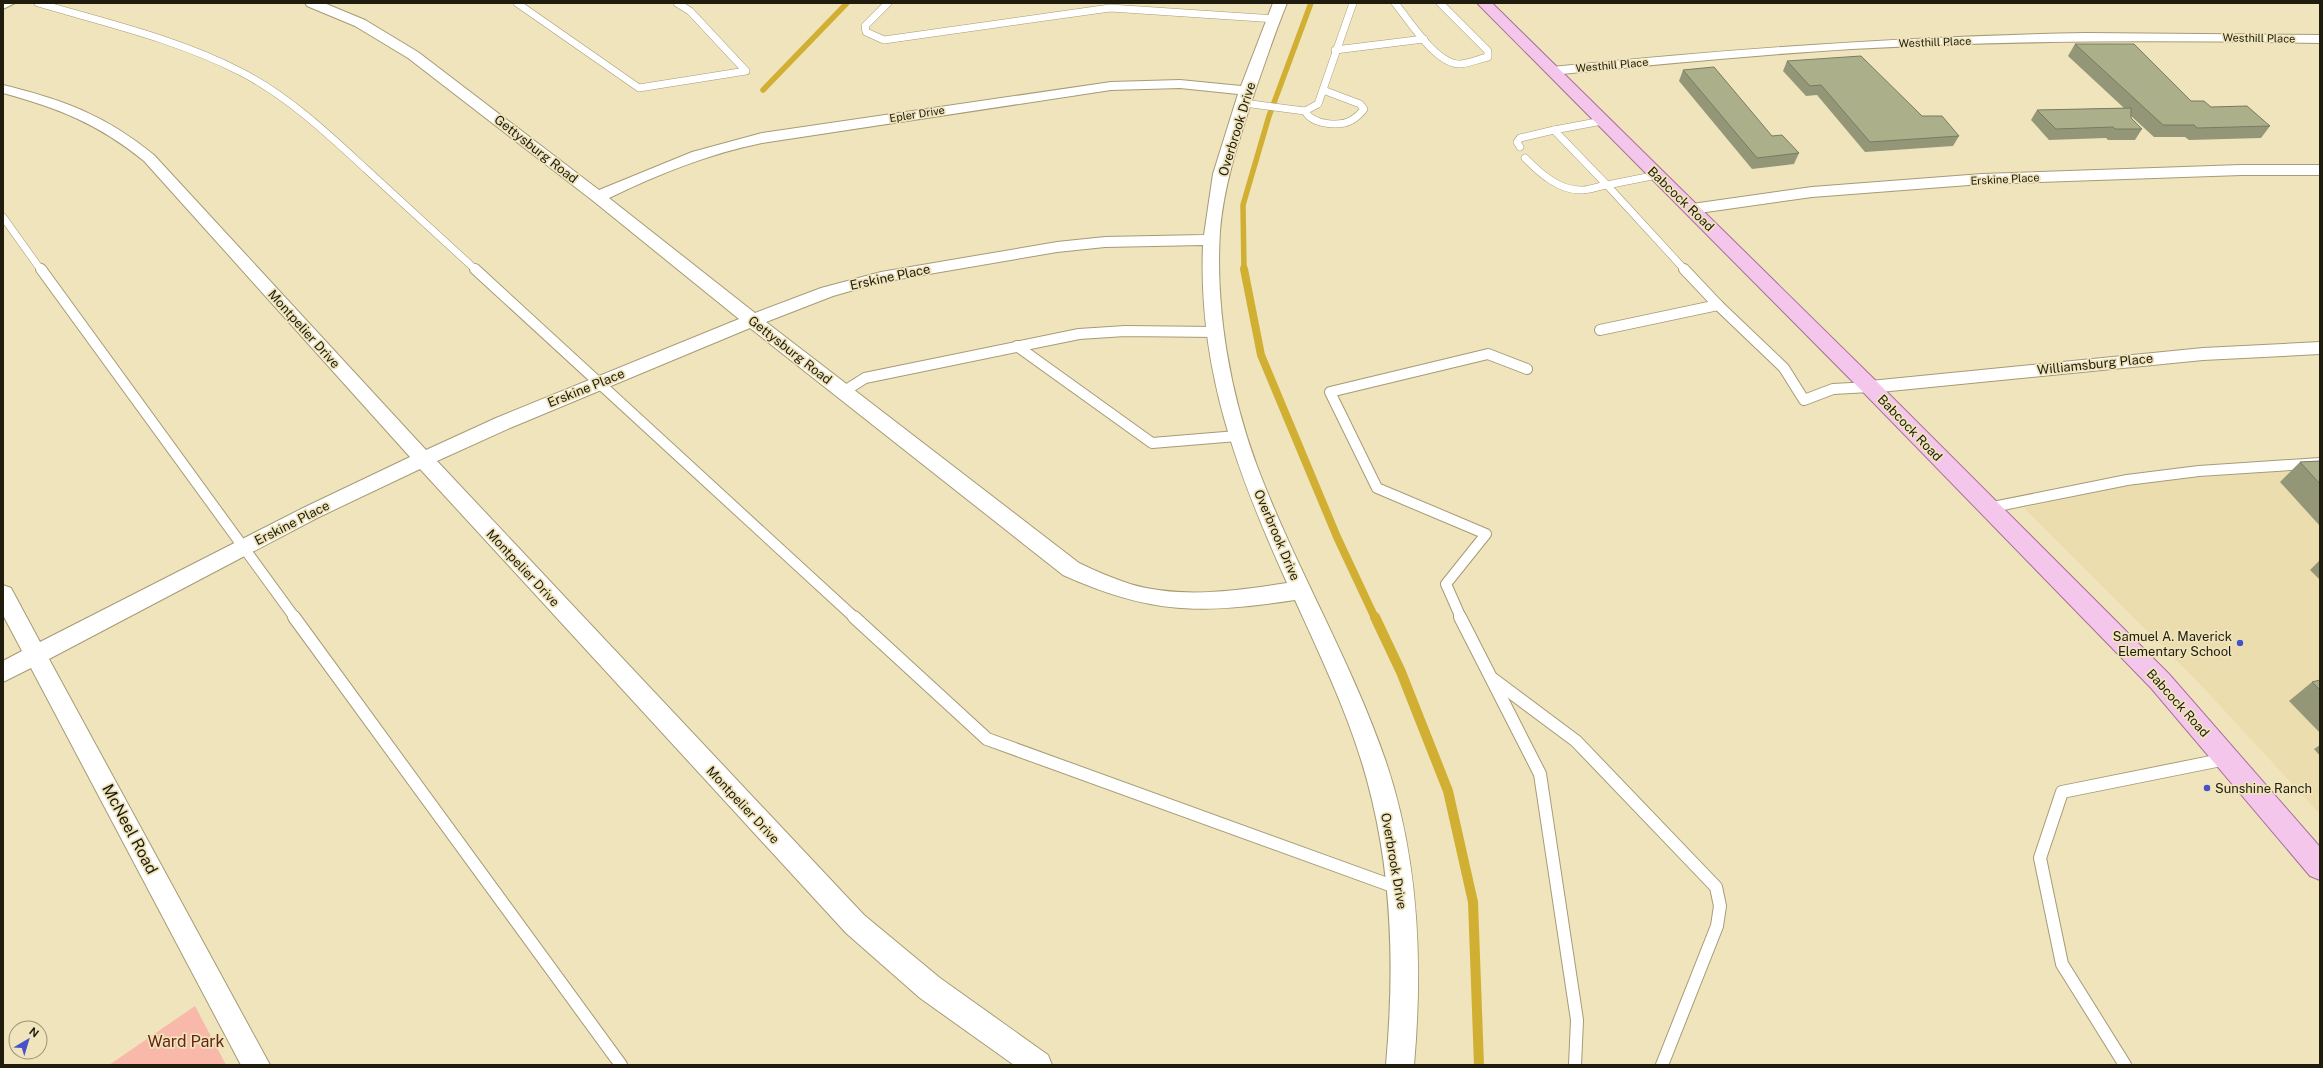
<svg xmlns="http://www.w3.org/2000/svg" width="2323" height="1068" viewBox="0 0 2323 1068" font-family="'Public Sans',sans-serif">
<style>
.built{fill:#ebddad}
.green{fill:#f9b9aa}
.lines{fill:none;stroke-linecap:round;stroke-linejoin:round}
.stream-far2{stroke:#d1af32;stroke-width:5.5}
.stream-far1{stroke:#d1af32;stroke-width:8}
.stream{stroke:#d1af32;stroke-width:10}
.lane-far2-casing{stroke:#a69b75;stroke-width:8}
.lane-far1-casing{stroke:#a69b75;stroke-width:12}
.lane-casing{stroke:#a69b75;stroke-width:14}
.street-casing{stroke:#a69b75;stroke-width:2}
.primary-casing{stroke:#a67296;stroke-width:2}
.lane-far2{stroke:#fff;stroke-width:7}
.lane-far1{stroke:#fff;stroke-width:10}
.lane{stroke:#fff;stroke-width:12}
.street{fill:#fff;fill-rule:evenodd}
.primary{fill:#f5c6ec;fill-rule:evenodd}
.wall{fill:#949777}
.building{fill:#acb08a;stroke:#787b61}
.poi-dot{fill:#4653c8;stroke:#efe4bc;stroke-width:1.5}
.labels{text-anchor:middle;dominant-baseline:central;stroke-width:3.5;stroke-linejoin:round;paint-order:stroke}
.far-street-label{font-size:11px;fill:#201c0d;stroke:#efe4bc}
.street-label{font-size:13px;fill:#201c0d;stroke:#efe4bc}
.poi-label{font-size:13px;fill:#201c0d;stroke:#efe4bc;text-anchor:end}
.near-street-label{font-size:16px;fill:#201c0d;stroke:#efe4bc}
.near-park-label{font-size:16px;fill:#672113;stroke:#efe4bc}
</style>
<rect width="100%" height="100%" fill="#efe4bc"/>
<path class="built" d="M2320 468V814L2199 683 2024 508 2145 482Z"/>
<path class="green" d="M195 1006 226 1065H109Z"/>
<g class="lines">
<g class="stream-far2">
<path d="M763 90 847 3"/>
<path d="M1244 270 1243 205 1269 116 1311 3"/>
</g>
<path class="stream-far1" d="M1244 269 1261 355 1337 537 1375 618"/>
<path class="stream" d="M1375 617 1401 672 1448 791 1473 902 1479 1065"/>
<defs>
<g id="lane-far2">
<path d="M38 3C106 23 177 39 241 72 288 96 328 134 367 170 403 203 439 236 476 270"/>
<path d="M517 3 639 88 746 71 690 11 677 3"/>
<path d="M888 3 865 26 866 32 884 40 1110 8 1274 19"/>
<path d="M1395 3C1409 20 1437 66 1461 64 1470 63 1479 59 1488 57V51L1440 3"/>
<path d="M1335 50 1424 39"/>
<path d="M1244 103 1305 111 1318 104 1353 3"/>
<path d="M1305 111C1312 125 1340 127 1352 120 1357 117 1361 113 1364 109L1360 104 1323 90"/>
<path d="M1602 121 1554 130 1607 185"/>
<path d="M1520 147 1517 142 1520 138 1554 130"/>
<path d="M1525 158C1540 173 1559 191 1582 190 1590 190 1599 186 1607 185"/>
<path d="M1657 175 1607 185 1685 270"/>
<path d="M3 217 41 270"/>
</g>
<g id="lane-far1">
<path d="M41 269 295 618"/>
<path d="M475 269 855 618"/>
<path d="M1684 269 1718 305 1784 368 1804 400 1833 389 1870 387"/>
<path d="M1600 330 1718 305"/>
<path d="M1017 346 1152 443 1237 436"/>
<path d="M843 392 865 378 1079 334 1125 331 1216 332"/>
<path d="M1988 508 2127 480 2199 471 2320 463"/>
<path d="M1461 618 1446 584 1486 534 1377 488 1330 392 1488 354 1527 369"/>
</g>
<g id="lane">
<path d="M294 617 621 1065"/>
<path d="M854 617 987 739 1398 888"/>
<path d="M1460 617 1540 774 1577 1020 1575 1065"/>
<path d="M1493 679 1576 741 1716 887 1720 906 1717 926 1662 1065"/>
<path d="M2125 1065 2062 964 2040 858 2062 792 2226 759"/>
</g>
<g id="street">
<path d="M3 3H15L3 9Z"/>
<path d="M305 3H324L365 20 418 52 599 190 692 152 762 133 1111 82 1180 80 1241 86 1273 3H1287C1275 32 1265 63 1255 91 1240 137 1224 182 1220 231 1215 309 1230 393 1257 466 1295 567 1351 660 1386 762 1419 860 1423 963 1414 1065H1386C1394 976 1393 887 1372 800 1356 730 1324 664 1295 600 1201 614 1152 615 1063 575L750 328 510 428 437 461 864 915 940 978 1048 1055 1052 1065H1014L920 998 846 933 420 469 317 518 49 659 270 1065H241L31 668 3 682V661L22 651 3 615V585L11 588 40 642 303 508 410 457 144 161C99 124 58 108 3 93V85C64 100 105 115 154 155L426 450 496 418 739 319 592 200 408 58 355 26 307 6ZM1180 88 1238 94 1213 174 1204 235 1105 237 1057 242 881 272 821 288 755 313 609 198C659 174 708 154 762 143L1111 90ZM1203 245C1198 370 1237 472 1287 583 1235 591 1181 599 1130 584 1112 578 1095 571 1079 563L766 322 833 296 882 282 1057 252 1105 247Z"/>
<path d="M2086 33 2320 35V43C2164 40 2008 40 1852 49 1752 55 1652 65 1552 75L1545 71 1552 67C1730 49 1907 36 2086 33Z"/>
<path d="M2241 165H2320V175H2241L1982 184 1812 197 1692 214 1686 212 1684 209 1686 206 1692 204 1812 187 1982 174Z"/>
<path d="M2320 342V354L2203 360 1870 393 1863 392 1861 387 1863 382 1870 381 2203 348Z"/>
</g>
<path id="primary" d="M1477 3H1492L1877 382 2169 674 2320 847V880L2310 876 2151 688 1863 392Z"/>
</defs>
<use href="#lane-far2" class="lane-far2-casing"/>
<use href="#lane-far1" class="lane-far1-casing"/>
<use href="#lane" class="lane-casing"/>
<use href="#street" class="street-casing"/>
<use href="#primary" class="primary-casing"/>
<use href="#lane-far2" class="lane-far2"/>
<use href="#lane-far1" class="lane-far1"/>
<use href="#lane" class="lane"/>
<use href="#street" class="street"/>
<use href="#primary" class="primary"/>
</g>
<g class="wall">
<path d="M2075 44 2191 101 2270 126 2261 138 2189 140 2185 137H2154L2131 116V118L2142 129 2135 140H2108L2106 138 2049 140 2031 120 2037 110 2124 108 2068 56Z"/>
<path d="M1787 61 1922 116 1959 136 1953 146 1865 152 1817 95 1806 96 1783 71Z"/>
<path d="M1683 70 1772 136 1799 153 1794 164 1752 169 1679 81Z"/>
<path d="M2320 461V526L2280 482 2300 462Z"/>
<path d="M2320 560V580L2310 570Z"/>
<path d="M2320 680V733L2289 701 2312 682Z"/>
<path d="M2320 745V756L2314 749Z"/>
</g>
<g class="building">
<path d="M2075 44H2134L2191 101H2204L2211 107 2247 106 2270 126 2197 128 2194 125H2163Z"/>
<path d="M1861 56 1922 116H1942L1959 136 1870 142 1821 85 1810 86 1787 61Z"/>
<path d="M1714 67 1772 136 1782 135 1799 153 1757 158 1683 70Z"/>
<path d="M2131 108V118L2142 129H2115L2113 127 2056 129 2037 110Z"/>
<path d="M2320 461V484L2300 462Z"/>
<path d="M2320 680V690L2312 682Z"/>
</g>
<g class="poi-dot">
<circle cx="2240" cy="643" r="4"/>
<circle cx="2207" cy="788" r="4"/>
</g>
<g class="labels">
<g class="far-street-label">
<text transform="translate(2259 38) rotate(1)">Westhill Place</text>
<text transform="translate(1935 42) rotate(-2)">Westhill Place</text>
<text transform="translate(1612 65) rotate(-5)">Westhill Place</text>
<text transform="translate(917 114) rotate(-9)">Epler Drive</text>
<text transform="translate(2005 179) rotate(-3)">Erskine Place</text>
</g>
<g class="street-label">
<text transform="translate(1237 129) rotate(-73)">Overbrook Drive</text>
<text transform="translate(536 149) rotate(38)">Gettysburg Road</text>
<text transform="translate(1681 199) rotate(44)">Babcock Road</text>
<text transform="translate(890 277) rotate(-12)">Erskine Place</text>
<text transform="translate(304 329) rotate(48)">Montpelier Drive</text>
<text transform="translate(790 350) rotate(38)">Gettysburg Road</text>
<text transform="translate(2095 364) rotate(-6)">Williamsburg Place</text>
<text transform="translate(586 388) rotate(-22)">Erskine Place</text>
<text transform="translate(1910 428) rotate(46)">Babcock Road</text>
<text transform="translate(292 523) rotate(-27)">Erskine Place</text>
<text transform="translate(1277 535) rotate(67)">Overbrook Drive</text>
<text transform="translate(523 568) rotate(47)">Montpelier Drive</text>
<text transform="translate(2178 703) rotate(48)">Babcock Road</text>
<text transform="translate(743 805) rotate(47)">Montpelier Drive</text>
<text transform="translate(1394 861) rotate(80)">Overbrook Drive</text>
</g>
<g class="poi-label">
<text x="2232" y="636">Samuel A. Maverick<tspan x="2232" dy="15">Elementary School</tspan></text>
<text x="2215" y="788" text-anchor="start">Sunshine Ranch</text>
</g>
<g class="near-street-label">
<text transform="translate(130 829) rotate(62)">McNeel Road</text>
</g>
<g class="near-park-label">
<text x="186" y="1041">Ward Park</text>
</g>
</g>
<rect width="2323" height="1068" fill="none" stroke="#201c0d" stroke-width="8"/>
<g transform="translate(28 1040) rotate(38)"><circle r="19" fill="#efe4bc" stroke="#9c9476"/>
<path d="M0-3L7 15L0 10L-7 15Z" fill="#4653c8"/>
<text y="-6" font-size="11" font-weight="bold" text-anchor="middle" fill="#201c0d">N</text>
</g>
</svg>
